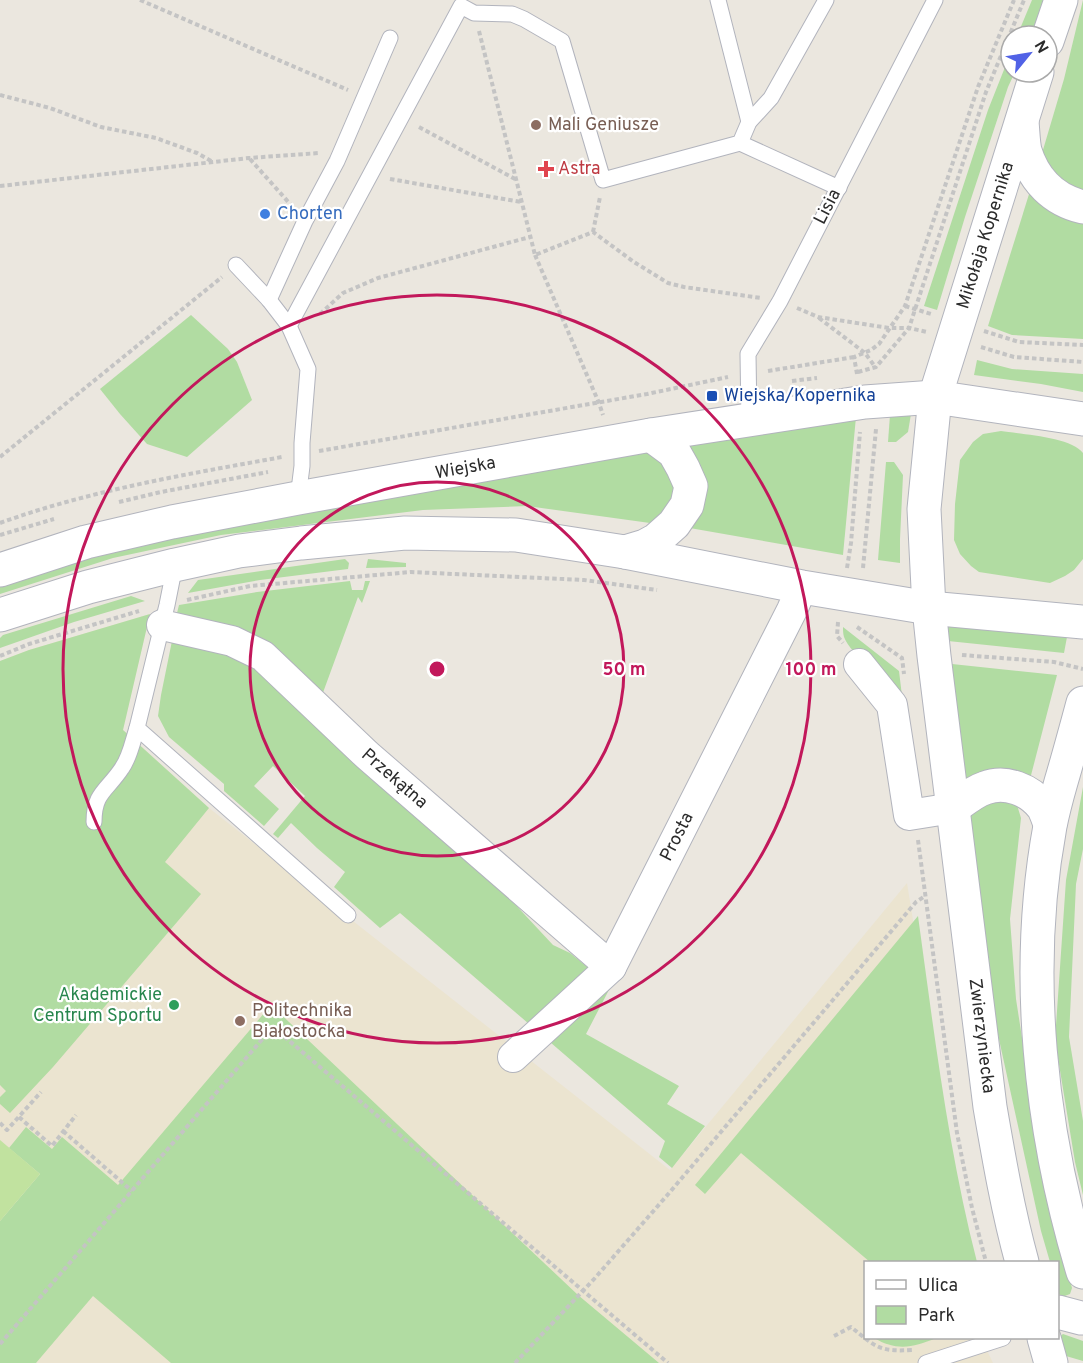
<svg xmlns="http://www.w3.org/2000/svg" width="1083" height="1363" viewBox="0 0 1083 1363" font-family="Overpass,sans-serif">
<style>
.education{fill:#ebe4d0}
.green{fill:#b1dca2}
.pitch{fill:#c1e29f}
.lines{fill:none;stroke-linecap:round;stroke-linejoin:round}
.lane-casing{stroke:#b2b4bd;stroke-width:17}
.street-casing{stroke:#b2b4bd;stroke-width:32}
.secondary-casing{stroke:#b2b4bd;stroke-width:35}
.path{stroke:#c4c4c4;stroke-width:4;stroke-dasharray:4.5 3;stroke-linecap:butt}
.lane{stroke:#fff;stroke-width:15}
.street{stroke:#fff;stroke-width:30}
.secondary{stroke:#fff;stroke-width:33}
.ring{fill:none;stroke:#c2185b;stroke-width:3}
.education-dot{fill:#8d6e63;stroke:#fff;stroke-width:2}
.health-dot{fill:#e0444e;stroke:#fff;stroke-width:2}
.shop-dot{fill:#3f7fe0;stroke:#fff;stroke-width:2}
.transit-dot{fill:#1a4fb4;stroke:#fff;stroke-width:2}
.leisure-dot{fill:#2e9e5b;stroke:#fff;stroke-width:2}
.labels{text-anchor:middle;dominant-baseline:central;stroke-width:4.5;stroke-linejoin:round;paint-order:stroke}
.education-label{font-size:18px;fill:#785e54;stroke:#fff;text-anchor:start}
.health-label{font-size:18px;fill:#be3a42;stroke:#fff;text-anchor:start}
.street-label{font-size:18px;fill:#2b2b2b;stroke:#fff}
.shop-label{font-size:18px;fill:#366cbe;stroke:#fff;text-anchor:start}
.transit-label{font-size:18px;fill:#164399;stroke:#fff;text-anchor:start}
.leisure-label{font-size:18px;fill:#27864d;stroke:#fff;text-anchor:end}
.centre{fill:#c2185b;stroke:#fff;stroke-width:3}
.ring-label{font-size:18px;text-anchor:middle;font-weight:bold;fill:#c2185b;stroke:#fff;stroke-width:4.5;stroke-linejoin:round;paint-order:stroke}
</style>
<rect width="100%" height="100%" fill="#ebe7df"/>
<path class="education" d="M150 614 123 730 209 808 670 1170 907 883 964 1235 972 1262H866V1338H981L993 1363H0V661L29 650Z"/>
<g class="green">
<path d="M1032 0H1045L1030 36H1017Z"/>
<path d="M1083 0V191L1071 189 1040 160 1064 79Z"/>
<path d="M1011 52V72H1015L1008 87 965 217 937 310 924 306 988 110Z"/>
<path d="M1030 191 1083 216V339L1012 335 988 326Z"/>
<path d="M191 315 228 349 237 362 252 400 187 457 147 444 120 414 100 389Z"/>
<path d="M977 360 1012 369 1083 374V392L1041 384 974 375Z"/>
<path d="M911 414 908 432 896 442H888L890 415Z"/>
<path d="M856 417 843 555 684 527 683 444Z"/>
<path d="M1001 431C1020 434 1072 437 1083 453V559L1074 570 1065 576 1050 583 979 572 971 566 960 554 954 540 955 504 960 460 973 442 983 434Z"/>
<path d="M651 450 662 456 676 488C670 508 667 512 650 523L527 506 423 510 221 535 113 558 0 594V583L62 562 182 532Z"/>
<path d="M886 462H894L903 475 900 539V563L878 560Z"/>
<path d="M345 559 349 563 348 569 260 580 188 593 198 580Z"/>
<path d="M368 559 406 563V567L366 568Z"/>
<path d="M350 581 352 590H363L365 581H370L362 603 358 597 321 698 177 613 179 605 257 592Z"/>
<path d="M131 596 145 601 74 622 0 648V638L3 635Z"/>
<path d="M150 614 123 730 209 808 165 862 201 894 53 1067 10 1113 0 1104V1097L6 1091 0 1085V661L29 650Z"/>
<path d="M946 623 1067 637 1064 653 948 641Z"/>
<path d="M843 627 899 671 902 696C887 682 851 655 844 637 843 634 843 630 843 627Z"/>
<path d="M173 636 250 655 471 857 553 945 570 953 611 986 586 1034 679 1086 667 1104 705 1126 672 1168 659 1157 665 1141 400 913 380 928 334 887 345 872 317 848 291 823 278 838 273 834 305 796 273 766 254 786 279 809 264 826 224 791V784L169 737 158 716 161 695Z"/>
<path d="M952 664 1057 675 1029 783C1002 768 993 764 965 779Z"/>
<path d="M1083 787V849L1076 884 1069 1037 1083 1121V1195L1075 1162 1055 1040 1066 880Z"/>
<path d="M986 794 1017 805 1021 818 1010 919 1016 999 1036 1128 1051 1208 1072 1288 1070 1294 1062 1297 1059 1294 1058 1290V1262H1050L1041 1231 995 1021 969 809Z"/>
<path d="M918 916C934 1032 948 1149 977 1262H870L741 1153 705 1194 695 1185Z"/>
<path d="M271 1005 578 1295 659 1363H171L93 1296 36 1363H0V1221L40 1174 9 1148 26 1127 52 1149 62 1137 118 1185Z"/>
<path d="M1063 1334 1083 1341V1361L1066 1356 1059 1337Z"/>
<path d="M874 1338H936C913 1348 896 1351 874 1338Z"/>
</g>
<path class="pitch" d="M0 1140 40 1174 0 1221Z"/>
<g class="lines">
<defs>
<g id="lane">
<path d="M718 0 749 122"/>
<path d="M740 143 839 188"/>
<path d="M236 265 269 300 289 326 308 369 302 443V466L298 498"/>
<path d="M269 300 305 221 337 161 390 38"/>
<path d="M289 326 461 6 474 13 512 14 524 19 562 41 603 180 740 143 749 122 771 98 826 0"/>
<path d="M749 420 748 354 780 301 935 0"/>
<path d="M175 565 167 605 137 728 348 915"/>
<path d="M94 822C94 792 107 791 122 768 130 757 133 740 137 728"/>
<path d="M926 1363 1003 1338"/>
</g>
<g id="street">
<path id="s1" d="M162 625 232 641 263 656 367 755 611 967"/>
<path d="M859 664 892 705 909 815 953 808"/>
<path id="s2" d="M513 1057 611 967 792 610 802 587"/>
</g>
<g id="secondary">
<path d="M1047 41 1061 0"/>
<path d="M1022 122C1023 131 1023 142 1025 151 1034 180 1053 200 1083 207"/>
<path d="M625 552 645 546 656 540 674 524 687 505 691 486 683 468 674 452 651 435"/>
<path id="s3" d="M0 570 86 542 172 522 298 498 651 435 865 402 935 397 1083 419"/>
<path d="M0 615 88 587 175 565 239 551 301 543 405 533 516 535 625 552 802 587 929 608 1083 622"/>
<path d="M1083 703C1076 729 1069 755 1061 782 1057 796 1053 811 1050 826 1023 972 1040 1130 1083 1272"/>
<path d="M953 808C963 801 973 792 985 788 1006 780 1030 790 1043 807 1046 812 1048 819 1050 824"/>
<path id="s4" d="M1022 1262C1008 1211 999 1159 990 1107L934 656 929 608 924 509 935 397 1037 72"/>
<path d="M1058 1312 1081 1318H1083"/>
<path d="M1044 1338 1051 1363"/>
</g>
</defs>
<use href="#lane" class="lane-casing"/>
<use href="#street" class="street-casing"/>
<use href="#secondary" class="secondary-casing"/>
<g class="path">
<path d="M140 0 348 90"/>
<path d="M479 31 535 255 593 232 634 262 668 283 684 287 761 298"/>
<path d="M0 95 50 108 101 127 156 138 197 153 213 162"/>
<path d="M419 127 515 179"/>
<path d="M250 159 291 205"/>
<path d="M390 179 521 202"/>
<path d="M0 186 249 158 319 153"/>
<path d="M593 232 600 197"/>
<path d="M535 255 599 403 603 415"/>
<path d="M905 306 931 314"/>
<path d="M797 308 818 317 889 328H909L927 332"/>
<path d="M320 314 343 293 378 278 530 237"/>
<path d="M819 318 865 353 876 368"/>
<path d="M984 331 1019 342 1083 345"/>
<path d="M981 347 1014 357 1083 362"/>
<path d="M768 371 854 357"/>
<path d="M858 372 876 367 909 328 986 92 1024 0"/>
<path d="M857 374 854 357 871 350 879 344 905 306 978 87 1014 0"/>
<path d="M792 381 817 378"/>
<path d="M319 451 647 394 728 377"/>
<path d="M0 457 222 277"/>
<path d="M119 502 161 492 268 472"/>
<path d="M0 523C91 490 188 474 282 457"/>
<path d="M0 535 54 519"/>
<path d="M847 568 851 543 860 432"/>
<path d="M863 568 876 429"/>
<path d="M187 600 250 586 411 572 584 580 657 590"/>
<path d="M838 622 837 636 843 643"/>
<path d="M857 627 902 658 904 674"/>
<path d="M962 655 1054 662 1083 669"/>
<path d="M0 656 29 644 139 611"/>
<path d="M918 840 957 1133 972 1208 986 1262"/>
<path d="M19 1117 52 1146 76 1115"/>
<path d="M0 1123 7 1130 41 1092"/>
<path d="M63 1131 132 1191"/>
<path d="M834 1336 851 1327C876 1347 879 1352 912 1350"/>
<path d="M0 1344 265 1036 272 1033H280L668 1363"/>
<path d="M515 1363 595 1278 670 1192 916 902 925 896"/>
</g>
<use href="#lane" class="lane"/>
<use href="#street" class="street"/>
<use href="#secondary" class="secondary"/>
</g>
<g class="ring">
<circle cx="437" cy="669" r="187"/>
<circle cx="437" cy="669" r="374"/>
</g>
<g class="education-dot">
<circle cx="536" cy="125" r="6"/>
<circle cx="240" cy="1021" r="6"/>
</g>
<path class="health-dot" d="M543 160h6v6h6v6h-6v6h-6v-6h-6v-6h6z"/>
<circle class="shop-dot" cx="265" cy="214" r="6"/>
<rect class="transit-dot" x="706" y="390" width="12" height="12" rx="3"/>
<circle class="leisure-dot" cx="174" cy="1005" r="6"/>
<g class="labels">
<g class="education-label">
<text x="548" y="125">Mali Geniusze</text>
<text x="252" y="1011">Politechnika<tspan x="252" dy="21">Białostocka</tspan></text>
</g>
<g class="health-label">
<text x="558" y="169">Astra</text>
</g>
<g class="street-label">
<text transform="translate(828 207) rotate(-63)">Lisia</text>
<text stroke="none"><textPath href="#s4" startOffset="1042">Mikołaja Kopernika</textPath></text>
<text stroke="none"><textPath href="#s3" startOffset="477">Wiejska</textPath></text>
<text stroke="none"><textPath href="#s1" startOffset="286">Przekątna</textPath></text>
<text stroke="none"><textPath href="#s2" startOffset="279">Prosta</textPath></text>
<text transform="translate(981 1036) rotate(83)">Zwierzyniecka</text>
</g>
<g class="shop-label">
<text x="277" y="214">Chorten</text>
</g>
<g class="transit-label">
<text x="724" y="396">Wiejska/Kopernika</text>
</g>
<g class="leisure-label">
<text x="162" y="995">Akademickie<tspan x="162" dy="21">Centrum Sportu</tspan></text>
</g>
</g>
<circle cx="437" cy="669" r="9" class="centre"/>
<g class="ring-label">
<text x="624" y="675">50 m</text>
<text x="811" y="675">100 m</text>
</g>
<rect x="864" y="1261" width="195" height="78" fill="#ffffff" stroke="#aaaaaa" stroke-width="1.5"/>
<rect x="876" y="1280" width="30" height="9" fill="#ffffff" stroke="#aaaaaa" stroke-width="1.5"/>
<text x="918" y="1291" font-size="18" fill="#2b2b2b">Ulica</text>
<rect x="876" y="1306" width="30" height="18" fill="#b1dca2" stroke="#aaaaaa" stroke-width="1.5"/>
<text x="918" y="1321" font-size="18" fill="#2b2b2b">Park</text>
<g transform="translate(1029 54) rotate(60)"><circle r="28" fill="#ffffff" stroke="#aaaaaa" stroke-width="1.5"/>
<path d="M0-4.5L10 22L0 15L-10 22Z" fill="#5162e6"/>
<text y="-9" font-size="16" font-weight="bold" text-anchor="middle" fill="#2b2b2b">N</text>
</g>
</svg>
